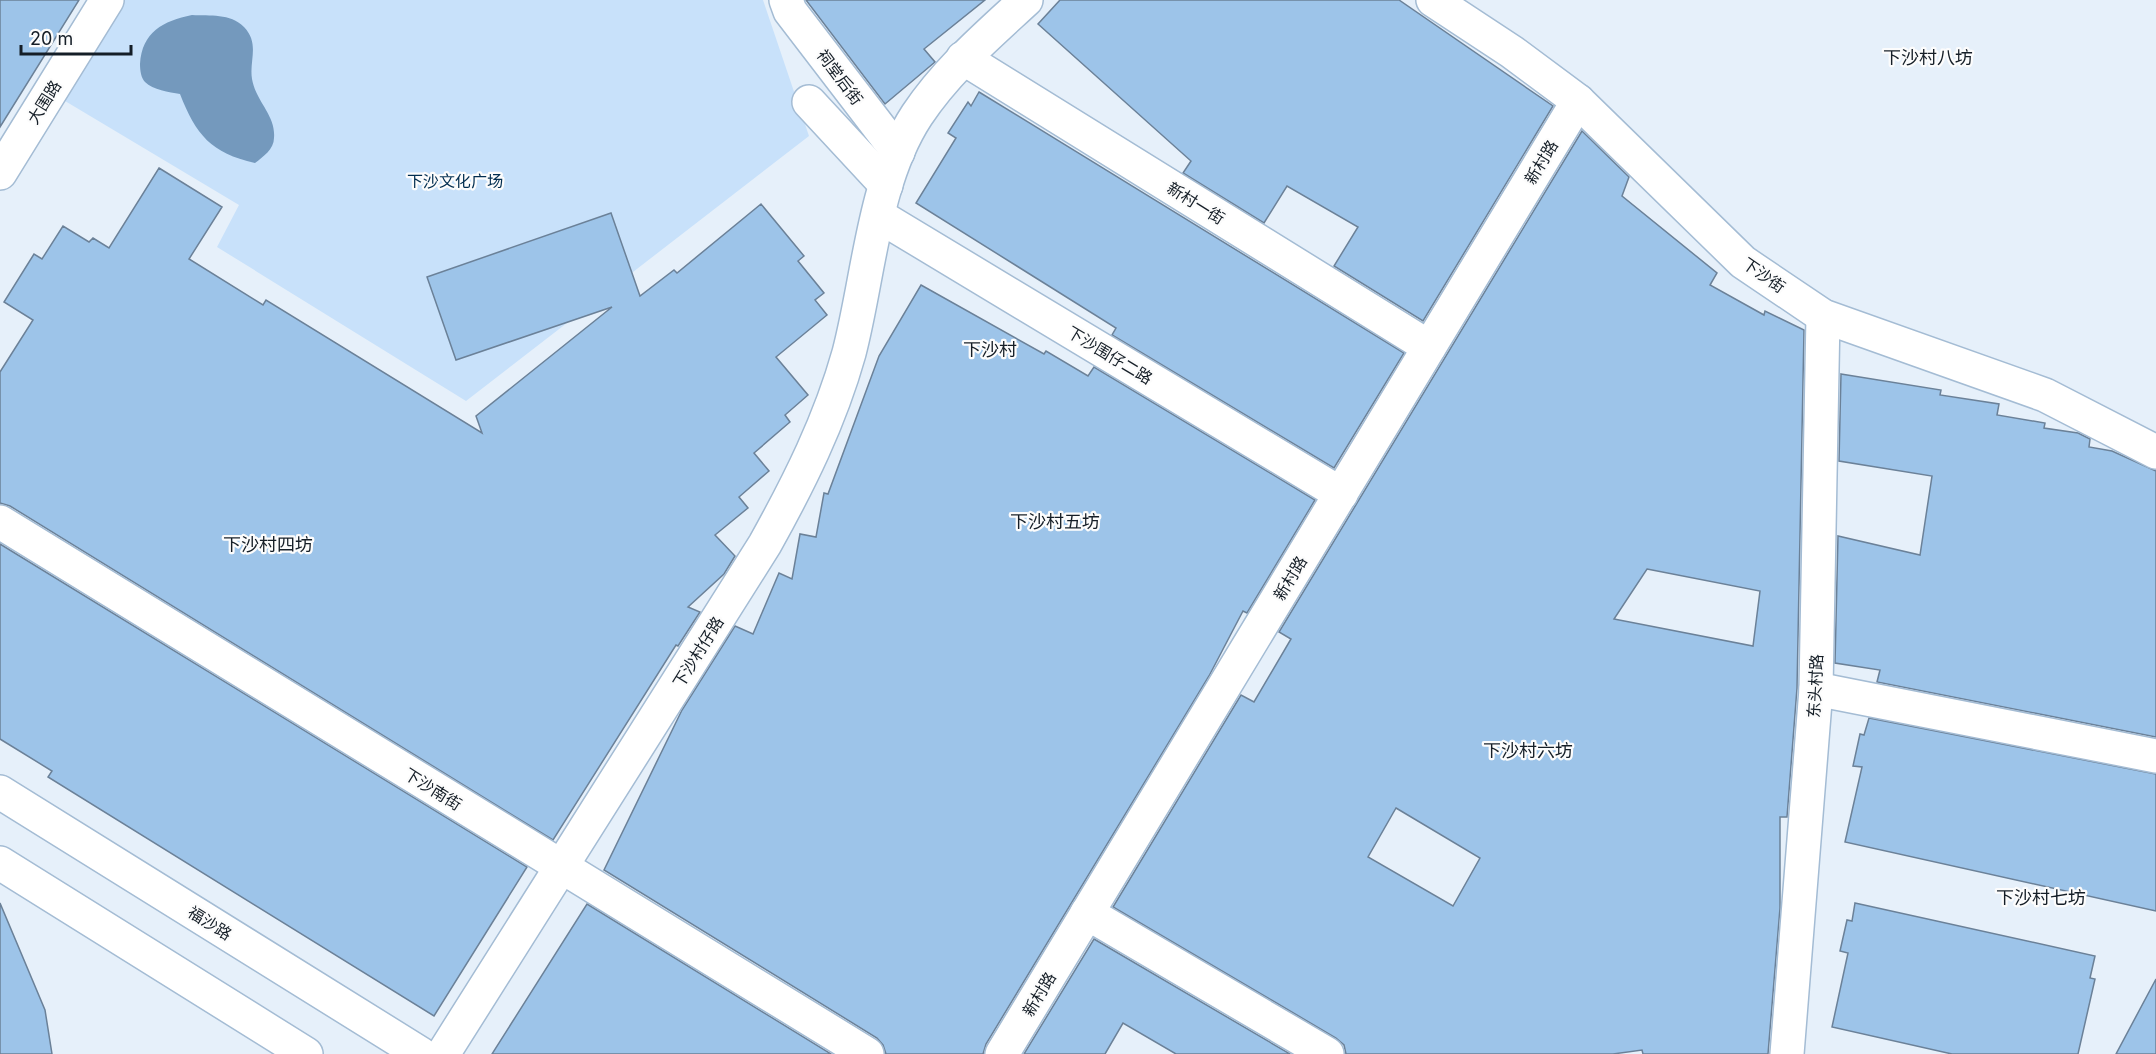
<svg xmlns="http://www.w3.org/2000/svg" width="2156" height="1054" viewBox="0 0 2156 1054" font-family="Inter,'Noto Sans SC',sans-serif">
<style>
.green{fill:#c8e1fa}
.water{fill:#7499bd}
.building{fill:#9dc4e9;stroke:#6b8198;stroke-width:1.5;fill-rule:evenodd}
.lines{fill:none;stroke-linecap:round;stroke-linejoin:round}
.minor-casing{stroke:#a4bcd4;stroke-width:36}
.minor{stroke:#fff;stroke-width:33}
.labels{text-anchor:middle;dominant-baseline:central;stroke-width:4.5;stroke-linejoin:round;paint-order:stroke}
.street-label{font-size:16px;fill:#151e27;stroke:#fcfcfc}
.park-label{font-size:16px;fill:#012d50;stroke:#fcfcfc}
.neighbourhood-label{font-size:18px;fill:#151e27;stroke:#fcfcfc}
</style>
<rect width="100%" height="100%" fill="#e6f0fa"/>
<path class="green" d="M107 0H763L809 136 466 401 217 247 239 205 50 92Z"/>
<path class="water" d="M192 15C210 16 230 13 244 27 260 44 249 60 252 79 256 102 276 115 274 138 274 149 263 157 255 163 211 153 196 135 180 94 169 92 153 90 145 82 141 78 140 70 140 64 142 32 163 21 192 15Z"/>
<g class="building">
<path d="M0 0H79L0 127Z"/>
<path d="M806 0H985L924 49 935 62 885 104Z"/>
<path d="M1060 0H1399L1553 106 1423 321 1334 266 1358 227 1287 186 1264 223 1183 173 1191 161 1038 24Z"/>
<path d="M979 92 1404 353 1334 468 1112 335 1116 328 916 203 956 138 948 133 968 102 971 106Z"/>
<path d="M1582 131 1629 177 1622 196 1717 273 1710 285 1764 315 1765 311 1804 330 1797 688 1787 817H1780V908L1768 1054H1643L1642 1050 1613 1054H1346L1344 1045 1336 1038 1113 907 1241 695 1254 702 1291 639 1279 632ZM1647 569 1760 591 1753 646 1614 619ZM1396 808 1480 858 1453 906 1368 857Z"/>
<path d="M159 168 222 207 189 259 263 305 266 300 482 433 476 416 612 307 456 360 427 277 611 213 640 296 674 270 677 273 761 204 804 256 798 261 824 293 815 300 827 315 776 357 808 395 785 415 790 422 754 453 769 471 739 497 748 508 715 535 735 556 724 574 688 607 700 612 678 646 676 645 553 840 10 506 0 503V372L33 320 4 302 34 254 42 259 63 226 89 242 93 238 109 248Z"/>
<path d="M921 285 1044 354 1046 351 1088 376 1094 367 1315 500 1247 613 1243 611 1209 676 986 1044 983 1054H886L883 1045 877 1038 604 870 682 710 735 626 753 634 779 573 792 579 800 534 816 537 824 493 828 494 879 356Z"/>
<path d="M1841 374 1941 390 1940 395 1999 404 1997 415 2045 423 2044 428 2078 433 2090 439 2089 447 2112 451 2156 471V737L1877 682 1880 670 1835 663 1838 536 1920 555 1932 476 1839 461Z"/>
<path d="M0 544 527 867 434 1016 48 777 52 771 0 739Z"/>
<path d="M1869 718 2156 774V911L1845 842 1862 767 1853 766 1860 734 1864 735Z"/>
<path d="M0 903 45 1010 52 1054H0Z"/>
<path d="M1855 903 2095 956 2090 978 2095 979 2078 1054H1952L1832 1027 1848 953 1840 951 1847 920 1852 921Z"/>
<path d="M587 904 831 1054H492Z"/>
<path d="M1094 939 1290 1054H1176L1123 1023 1105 1054H1024Z"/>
<path d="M2156 979V1054H2116Z"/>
</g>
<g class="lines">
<defs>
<g id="minor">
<path d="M786 0 790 11 898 152"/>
<path d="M1433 0 1512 52 1578 101 1743 262 1823 316 2045 395 2156 452"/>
<path d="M963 58 1429 347"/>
<path d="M809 102 886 185"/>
<path d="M0 173 107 0"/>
<path d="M879 216 1341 494"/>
<path d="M0 522 867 1054"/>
<path d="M1816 689 2156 756"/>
<path d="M0 792 421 1054"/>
<path d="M0 863 306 1054"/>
<path d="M1087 913 1327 1054"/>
<path d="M443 1054 765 544C799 483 830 421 849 353 869 277 873 182 917 115 947 70 987 36 1026 0"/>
<path d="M1002 1054 1578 101"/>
<path d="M1787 1054 1816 689 1823 316"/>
</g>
</defs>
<use href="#minor" class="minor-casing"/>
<use href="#minor" class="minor"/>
</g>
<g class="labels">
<g class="street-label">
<text transform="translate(840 77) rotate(53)">祠堂后街</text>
<text transform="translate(44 102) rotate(-58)">大围路</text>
<text transform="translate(1541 162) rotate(-59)">新村路</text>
<text transform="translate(1196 203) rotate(32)">新村一街</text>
<text transform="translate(1764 275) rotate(35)">下沙街</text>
<text transform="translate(1110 355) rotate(31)">下沙围仔二路</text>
<text transform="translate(1290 578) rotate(-59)">新村路</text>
<text transform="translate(698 652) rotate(-58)">下沙村仔路</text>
<text transform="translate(1815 686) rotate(-87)">东头村路</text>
<text transform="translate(433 789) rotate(32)">下沙南街</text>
<text transform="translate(210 923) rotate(32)">福沙路</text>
<text transform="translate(1039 994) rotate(-59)">新村路</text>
</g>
<g class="park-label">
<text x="455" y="181">下沙文化广场</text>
</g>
<g class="neighbourhood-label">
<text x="1928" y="57">下沙村八坊</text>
<text x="990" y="349">下沙村</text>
<text x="1055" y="521">下沙村五坊</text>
<text x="268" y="544">下沙村四坊</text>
<text x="1528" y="750">下沙村六坊</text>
<text x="2041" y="897">下沙村七坊</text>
</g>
</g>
<path d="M21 45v9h110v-9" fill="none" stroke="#151e27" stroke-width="3"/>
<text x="30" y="45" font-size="18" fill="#151e27" stroke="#fcfcfc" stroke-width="4.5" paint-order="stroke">20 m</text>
</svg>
